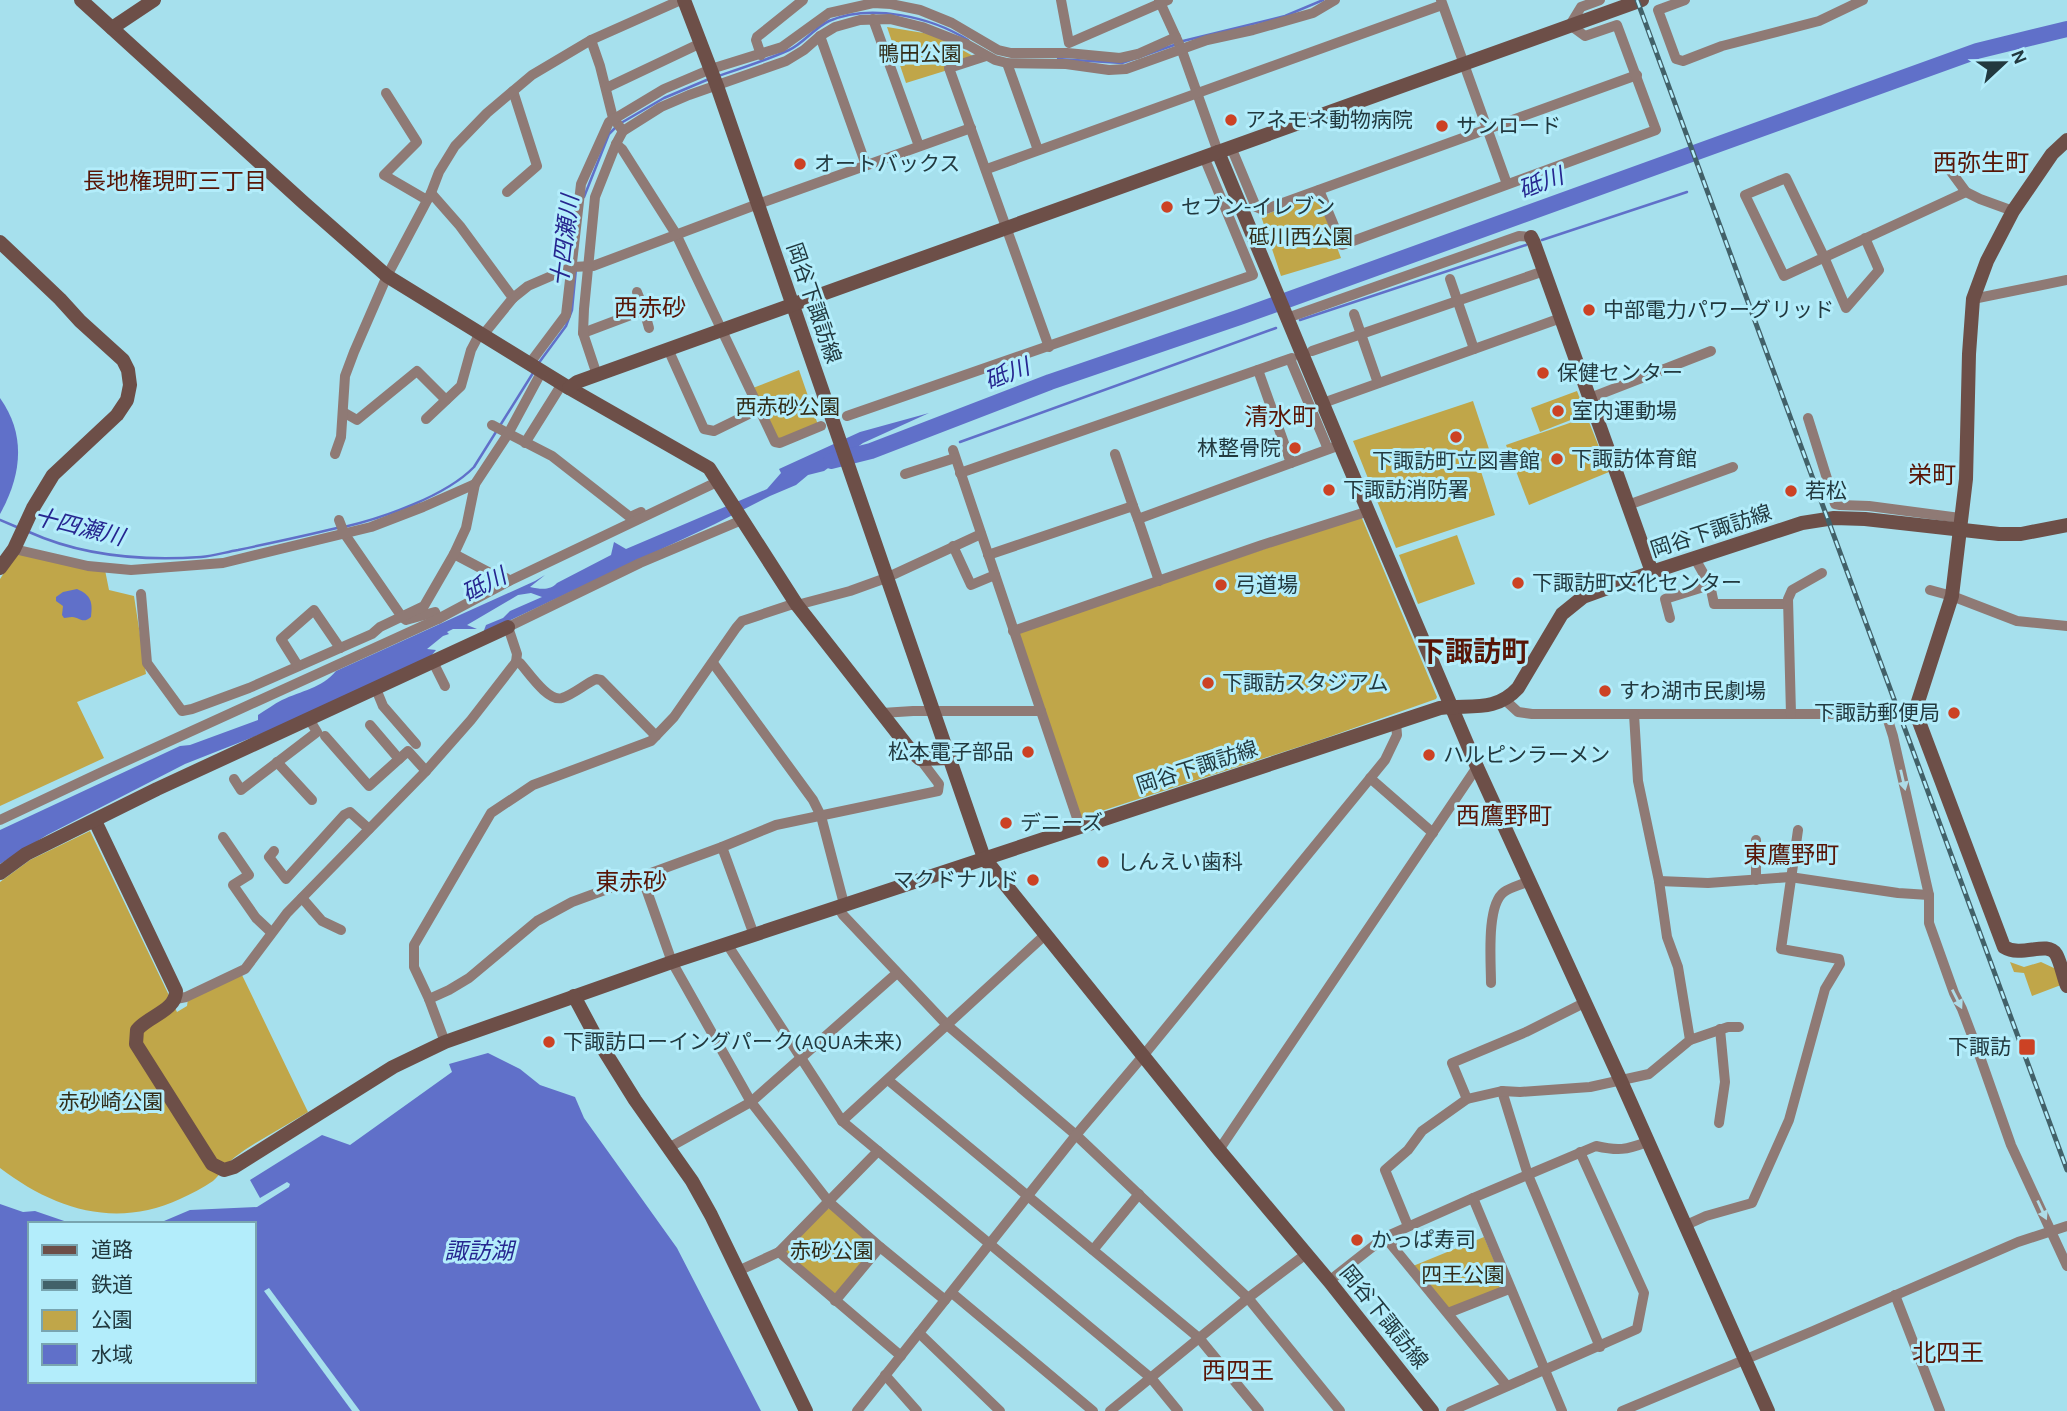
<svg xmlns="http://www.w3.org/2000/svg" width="2067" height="1411" viewBox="0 0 2067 1411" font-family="Karla,'Noto Sans JP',sans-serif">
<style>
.green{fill:#c0a649}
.water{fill:#6070c9}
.pier{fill:#a6e0ed}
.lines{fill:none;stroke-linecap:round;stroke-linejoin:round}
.stream{stroke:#6070c9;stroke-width:2.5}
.river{stroke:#6070c9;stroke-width:16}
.street{stroke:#8f7a75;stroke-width:10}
.secondary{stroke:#6d4f48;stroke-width:14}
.rail-casing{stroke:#426169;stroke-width:5}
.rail{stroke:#b3edfb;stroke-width:2.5;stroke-dasharray:8;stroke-linecap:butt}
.oneway{fill:#aedce7}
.poi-dot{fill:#cc4224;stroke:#b3edfb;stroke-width:2.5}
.labels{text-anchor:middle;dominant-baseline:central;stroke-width:6;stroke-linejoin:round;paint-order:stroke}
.park-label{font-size:21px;fill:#322d19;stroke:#b3edfb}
.poi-label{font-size:21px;fill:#22393f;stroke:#b3edfb;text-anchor:start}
.street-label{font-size:21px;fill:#22393f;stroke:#b3edfb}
.neighbourhood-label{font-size:23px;fill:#581607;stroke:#b3edfb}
.water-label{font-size:23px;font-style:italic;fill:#262690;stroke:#b3edfb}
.quarter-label{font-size:24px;fill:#581607;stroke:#b3edfb}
.district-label{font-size:28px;font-weight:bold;fill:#581607;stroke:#b3edfb}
</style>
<rect width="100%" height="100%" fill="#a6e0ed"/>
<g class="green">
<path d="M887 27 936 35 980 60 906 83Z"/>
<path d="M1318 196 1341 258 1281 276 1261 216Z"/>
<path d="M799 370 818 425 779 440 753 388Z"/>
<path d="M1577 391 1586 414 1540 432 1531 408Z"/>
<path d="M1473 401 1490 452 1477 459 1495 515 1396 548 1353 441Z"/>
<path d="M1587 417 1609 472 1529 505 1506 445Z"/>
<path d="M1361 516 1437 697 1436 699 1320 740 1080 818 1018 633Z"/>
<path d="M1457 535 1475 584 1418 604 1399 555Z"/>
<path d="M17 553 105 570 109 590 134 596 146 674 77 702 104 758 0 806V579Z"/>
<path d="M90 831 177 1012 187 1006 188 999 241 973 308 1112C284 1127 258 1140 235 1157 226 1164 221 1174 213 1181 203 1188 191 1194 180 1199 115 1229 54 1209 0 1168V882L30 860Z"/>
<path d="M2010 962 2024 967 2041 962 2056 969 2061 985 2032 996 2024 973 2014 972Z"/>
<path d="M832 1208 877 1246 835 1295 786 1255V1250L826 1209Z"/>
<path d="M1484 1237 1505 1286 1449 1311 1413 1266Z"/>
</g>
<g class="water">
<path d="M0 398C27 436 21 476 0 514Z"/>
<path d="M929 413 863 443 824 471 808 475 796 485 770 496 715 524 483 633 486 625 503 618 510 611 542 597 531 593 518 595 467 625 477 629H453L447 632 449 634 443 636 427 649 436 650 431 656 271 730 185 764 47 835 0 864V830L180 746 190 745 258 720V715C266 710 274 704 282 700 301 691 322 688 336 671L535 581 545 575 530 587C540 589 550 591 557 583L611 555 614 542 626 549 767 489 781 473 779 469 860 432Z"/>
<path d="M77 589C91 595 93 602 91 617 83 624 81 618 72 617 69 617 67 618 64 618L62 615 63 606 56 601V597L63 592Z"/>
<path d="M488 1053 520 1069 540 1085 575 1097 584 1118 677 1248 761 1411H0V1204L23 1212 35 1211 73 1224H30V1381H254V1224H157L190 1210 257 1207 289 1187 290 1184 287 1182 260 1198 250 1180 322 1135 350 1145 452 1072 449 1064Z"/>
</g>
<path class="pier" d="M269 1288 360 1411H352L264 1291Z"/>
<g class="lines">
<g class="stream">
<path d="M1183 41 1285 16 1323 0"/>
<path d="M1058 59 1122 63 1177 44"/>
<path d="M718 76C742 68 767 60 789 50 804 43 814 28 829 21 871 3 931 17 968 40"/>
<path d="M621 123 664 98 709 79"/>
<path d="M584 197 609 134 616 127"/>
<path d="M1542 240 1687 192"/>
<path d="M1300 320 1526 245"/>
<path d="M538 364 566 326 572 310 576 269"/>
<path d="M960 442 1276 328"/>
<path d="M0 520 19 528"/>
<path d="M344 527C383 518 446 496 474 467L533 373"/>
<path d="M29 532C82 556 144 561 201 557 214 556 226 552 238 550 271 543 304 536 337 528"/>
</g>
<path class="river" d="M831 461 871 451 1050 382 1240 317 1977 51 2067 29"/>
<g class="street">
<path d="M1061 0 1069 43 1168 0"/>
<path d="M1159 0 1181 48 1218 152"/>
<path d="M1441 0 1507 184"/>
<path d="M1685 0 1658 10 1676 59 1683 61 1722 46 1819 21 1863 0"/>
<path d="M873 19 919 146"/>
<path d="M820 36 866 165"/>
<path d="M591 40 600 66 613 118 623 131"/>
<path d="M761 55 756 40 757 37 803 0"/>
<path d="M986 56 949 68 1049 347"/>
<path d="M1007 63 1038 150"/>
<path d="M606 88 701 43"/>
<path d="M386 93 417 142 384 175 427 200"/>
<path d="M616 144 622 149 676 234 775 442 780 443 821 426"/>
<path d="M1231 147 1256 207 1263 210 1637 75"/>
<path d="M1941 158 1966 192 1980 199 2013 211"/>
<path d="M987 169 1442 5"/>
<path d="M1319 190 1342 245 1656 130 1617 25 1585 36 1570 25 1581 7 1600 0"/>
<path d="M507 192 537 166 513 91"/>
<path d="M431 193 460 226 513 298 483 335"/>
<path d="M1865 238 1879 270 1846 308 1824 257 1786 178 1745 195 1784 276C1845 248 1905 220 1966 192"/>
<path d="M1450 279 1474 349"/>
<path d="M637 292 644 310"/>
<path d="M513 298 528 286 572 267 593 266 758 204 971 128"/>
<path d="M1973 299 2067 280"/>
<path d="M1354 314 1378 383"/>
<path d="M1287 318 1519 236 1531 237"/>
<path d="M583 333 644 310 649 328"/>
<path d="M668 349 704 429 714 431 759 409"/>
<path d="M1312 351 1544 271"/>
<path d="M1290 359 1328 449"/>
<path d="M530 363 566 315 581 184 609 122 664 89 711 69 782 47 829 13 873 3 891 4 920 10 952 23 998 50 1011 53H1067L1120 58 1138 54 1176 37"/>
<path d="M1258 370 1291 463"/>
<path d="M597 375 583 333 584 309 595 197 616 144 623 131 661 107 689 95 786 61 804 50 820 36 835 27 860 20 890 19 922 27 968 45 995 60 1007 63 1066 64 1109 70 1126 69 1207 40 1253 30 1313 13 1335 0"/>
<path d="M1590 398 1711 351"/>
<path d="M1323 403 1561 318"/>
<path d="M343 412 357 420 417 371 446 400"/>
<path d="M847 416 1253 275 1204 157"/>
<path d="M1808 418 1835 504 1840 505 1869 506 1960 518"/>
<path d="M426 419 461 386 471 350 480 333"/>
<path d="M492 425 552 456 630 517 641 512"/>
<path d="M525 443 562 384"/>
<path d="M953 450 1080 827"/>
<path d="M335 454 341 437 345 376 354 352 387 276 431 193 439 172 455 146 487 113 532 75 591 40 681 0"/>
<path d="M1115 454 1133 506"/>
<path d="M960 473 1292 358"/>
<path d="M905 474 955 458"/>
<path d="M1628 505 1733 467"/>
<path d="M1138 519 1159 581"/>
<path d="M339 520 344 533 402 617 406 620 435 612 438 619"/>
<path d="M953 546 971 585 995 575"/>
<path d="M14 549 88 566 131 570 223 563 371 527 423 507 475 484 508 434 542 371"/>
<path d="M454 554 490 573 506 578 509 581"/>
<path d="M988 555 1133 506 1138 519 1340 445"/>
<path d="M1694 557 1710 585 1714 604H1786"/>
<path d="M1930 590 1952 596 2017 621 2067 626"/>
<path d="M141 594 147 663 182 711 192 709 249 688 372 634 380 627 424 606 454 554 466 528 475 484"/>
<path d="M1670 618 1665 599 1710 585"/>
<path d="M1013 631 1262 545 1369 511"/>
<path d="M433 662 445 686"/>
<path d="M516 662 520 663C529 673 548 702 562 698 574 694 585 684 596 679L601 680 656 736"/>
<path d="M713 663 813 800 821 816 844 904"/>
<path d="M298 666 281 639 314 610 340 648"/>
<path d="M376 689 383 706 416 744"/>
<path d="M1505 700 1518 712 1532 714H1894L1915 711"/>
<path d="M882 713 913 711H1041"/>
<path d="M1791 714 1788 599 1792 590 1822 573"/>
<path d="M1886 714 1893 736 1929 895V923L1954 993 1962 1009 1979 1054 2011 1145 2067 1266"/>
<path d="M370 725 399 759"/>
<path d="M325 736 369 786 408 751 426 771"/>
<path d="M277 762 312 800"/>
<path d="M1370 778 1433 833"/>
<path d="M234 779 241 790 317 732 309 719"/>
<path d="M0 820 104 771 438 619 509 581 719 481"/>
<path d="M223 837 249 875 233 885 256 918 271 932"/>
<path d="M722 847 754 935"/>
<path d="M274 851 269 857 286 879 344 815 350 812 369 829"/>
<path d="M642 877 672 962 751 1102 829 1202 880 1247 945 1300"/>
<path d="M1756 880V840"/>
<path d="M1659 881 1708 883 1790 877 1898 893 1929 895"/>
<path d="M302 898 322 921 341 930"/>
<path d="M838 907 843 915 947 1025 1076 1135 1248 1298 1340 1411"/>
<path d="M727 944 842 1121 1151 1378 1178 1411"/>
<path d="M1491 983C1491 962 1486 905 1504 892 1511 887 1521 885 1529 881"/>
<path d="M176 999 186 997 245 969 287 913 426 771 471 720 516 662 517 654 508 627 640 563 742 520"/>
<path d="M429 999 449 990 469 978 537 921 572 902 722 847 776 825 938 791 939 784 920 759"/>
<path d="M1690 1040 1728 1027H1739"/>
<path d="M445 1042 429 999 414 967V945L491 813 533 785 651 741 674 717 736 628 742 621 790 605H797L850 591 886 578 981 534"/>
<path d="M888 1080 1199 1338 1259 1411"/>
<path d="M1502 1091 1528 1175 1600 1347"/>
<path d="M1467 1099 1452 1063 1526 1032 1584 1003"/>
<path d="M842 1121 1045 935"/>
<path d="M1719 1123 1725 1082 1720 1029"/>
<path d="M670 1147 751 1102 897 973"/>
<path d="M1219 1150 1477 767"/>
<path d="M878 1151 779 1252 901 1356"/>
<path d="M1473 1198 1596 1146C1618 1151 1626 1150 1647 1142"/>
<path d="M1408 1226 1385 1170 1408 1150 1422 1131 1467 1099 1502 1091 1520 1092 1590 1087 1649 1074 1690 1040 1678 967 1667 937 1659 881 1638 781 1634 714"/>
<path d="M1684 1226 1706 1216 1752 1203 1789 1120 1825 989 1840 964 1839 959 1781 949 1798 830"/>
<path d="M1385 1237 1507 1386"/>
<path d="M1093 1250 1139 1194"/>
<path d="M738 1271 779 1252"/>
<path d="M1329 1281 1385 1237 1473 1198 1562 1411"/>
<path d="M952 1293 1093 1411"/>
<path d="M1895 1295 1940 1411"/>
<path d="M835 1301 880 1247"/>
<path d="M1448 1313 1509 1289"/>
<path d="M919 1333 1000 1411"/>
<path d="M885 1375 917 1411"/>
<path d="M857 1411 1076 1135 1143 1056 1385 760 1397 735 1396 723"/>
<path d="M1110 1411 1248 1298 1306 1254"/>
<path d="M1451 1411 1637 1329 1644 1293 1580 1152"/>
<path d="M1622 1411 1813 1331 2018 1242 2067 1226"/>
</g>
<g class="secondary">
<path d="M81 0 304 203 387 276 569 388 709 468 797 605 912 752 920 759 950 758"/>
<path d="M684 0 717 86 984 858 1219 1150 1329 1281 1432 1411"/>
<path d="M112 28 154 0"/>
<path d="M2067 140 2052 154 2013 211 1987 261 1973 299 1969 354 1966 479 1952 596 1915 711 2004 947C2022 958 2047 940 2056 954 2061 963 2063 976 2067 986"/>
<path d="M1218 152 1343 452 1477 767 1621 1081 1768 1411"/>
<path d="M1531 237 1534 243 1652 572"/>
<path d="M0 242 60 299 80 321 123 360 128 370 130 385 127 400 117 415 53 475 33 508 14 549 0 568"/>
<path d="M569 388 577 382 1642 0"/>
<path d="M95 821 176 991C176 1011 148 1016 137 1030L136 1044 212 1164 224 1170 234 1167 393 1067 445 1042 672 962 1440 708C1470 704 1495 713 1518 688L1562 614 1583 597 1652 572 1802 523 1834 518 1865 519 1999 534H2021L2067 525"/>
<path d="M0 873 26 854 157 789 508 627"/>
<path d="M574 996 597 1039 635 1100 692 1181 711 1215 806 1411"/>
</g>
<defs>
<path id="rail" d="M1637 0 2067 1170"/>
</defs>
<use href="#rail" class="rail-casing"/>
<use href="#rail" class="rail"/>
</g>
<defs><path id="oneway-solid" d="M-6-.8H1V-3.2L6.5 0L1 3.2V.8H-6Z" transform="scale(1.75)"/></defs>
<g class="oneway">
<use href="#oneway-solid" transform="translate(1903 780) rotate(77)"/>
<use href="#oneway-solid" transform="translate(1957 999) rotate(63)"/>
<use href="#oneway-solid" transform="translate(2042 1210) rotate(65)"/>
</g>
<g class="poi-dot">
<circle cx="1231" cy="120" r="7"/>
<circle cx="1442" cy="126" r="7"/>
<circle cx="800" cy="164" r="7"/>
<circle cx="1167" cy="207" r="7"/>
<circle cx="1589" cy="310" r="7"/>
<circle cx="1543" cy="373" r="7"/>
<circle cx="1558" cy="411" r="7"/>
<circle cx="1456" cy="437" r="7"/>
<circle cx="1295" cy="448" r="7"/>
<circle cx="1557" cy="459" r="7"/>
<circle cx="1329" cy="490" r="7"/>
<circle cx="1791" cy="491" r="7"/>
<circle cx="1518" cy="583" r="7"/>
<circle cx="1221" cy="585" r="7"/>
<circle cx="1208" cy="683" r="7"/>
<circle cx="1605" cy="691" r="7"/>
<circle cx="1954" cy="713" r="7"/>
<circle cx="1028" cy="752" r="7"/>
<circle cx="1429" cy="755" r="7"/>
<circle cx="1006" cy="823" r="7"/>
<circle cx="1103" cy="862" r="7"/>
<circle cx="1033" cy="880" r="7"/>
<circle cx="549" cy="1042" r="7"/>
<rect x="2018" y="1038" width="18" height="18" rx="3.5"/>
<circle cx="1357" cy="1240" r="7"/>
</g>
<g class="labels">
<g class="park-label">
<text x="920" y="54">鴨田公園</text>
<text x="1301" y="237">砥川西公園</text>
<text x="788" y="407">西赤砂公園</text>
<text x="111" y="1102">赤砂崎公園</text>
<text x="832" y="1251">赤砂公園</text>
<text x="1463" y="1275">四王公園</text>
</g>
<g class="poi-label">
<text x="1245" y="120">アネモネ動物病院</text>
<text x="1456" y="126">サンロード</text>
<text x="814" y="164">オートバックス</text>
<text x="1181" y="207">セブン-イレブン</text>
<text x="1603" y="310">中部電力パワーグリッド</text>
<text x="1557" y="373">保健センター</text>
<text x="1572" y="411">室内運動場</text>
<text x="1281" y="448" text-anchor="end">林整骨院</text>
<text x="1571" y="459">下諏訪体育館</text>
<text x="1456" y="461" text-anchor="middle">下諏訪町立図書館</text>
<text x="1343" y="490">下諏訪消防署</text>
<text x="1805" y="491">若松</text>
<text x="1532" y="583">下諏訪町文化センター</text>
<text x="1235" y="585">弓道場</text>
<text x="1222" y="683">下諏訪スタジアム</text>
<text x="1619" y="691">すわ湖市民劇場</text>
<text x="1940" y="713" text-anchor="end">下諏訪郵便局</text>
<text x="1014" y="752" text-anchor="end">松本電子部品</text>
<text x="1443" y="755">ハルピンラーメン</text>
<text x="1020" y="823">デニーズ</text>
<text x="1117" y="862">しんえい歯科</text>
<text x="1019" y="880" text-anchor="end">マクドナルド</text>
<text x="563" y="1042">下諏訪ローイングパーク(AQUA未来)</text>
<text x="2011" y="1047" text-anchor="end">下諏訪</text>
<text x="1371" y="1240">かっぱ寿司</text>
</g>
<g class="street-label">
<text transform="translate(814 303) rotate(71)">岡谷下諏訪線</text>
<text transform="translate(1711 531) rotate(-18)">岡谷下諏訪線</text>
<text transform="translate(1197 767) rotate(-18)">岡谷下諏訪線</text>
<text transform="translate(1384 1317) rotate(51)">岡谷下諏訪線</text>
</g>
<g class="neighbourhood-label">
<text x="175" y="181">長地権現町三丁目</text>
</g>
<g class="water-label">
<text transform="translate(1541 183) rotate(-20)">砥川</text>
<text transform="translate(565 241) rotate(-83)">十四瀬川</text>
<text transform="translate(1007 374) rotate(-21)">砥川</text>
<text transform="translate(79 527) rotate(14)">十四瀬川</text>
<text transform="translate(484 585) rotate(-27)">砥川</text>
<text x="479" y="1251">諏訪湖</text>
</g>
<g class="quarter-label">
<text x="1981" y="163">西弥生町</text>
<text x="650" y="308">西赤砂</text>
<text x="1280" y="417">清水町</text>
<text x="1932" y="475">栄町</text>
<text x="1504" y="816">西鷹野町</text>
<text x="1791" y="855">東鷹野町</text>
<text x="631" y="882">東赤砂</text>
<text x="1948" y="1353">北四王</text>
<text x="1238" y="1371">西四王</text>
</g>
<g class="district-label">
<text x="1473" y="651">下諏訪町</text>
</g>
</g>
<rect x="28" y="1222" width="228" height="161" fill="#b3edfb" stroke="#79a5b0" stroke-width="2"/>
<rect x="42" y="1245" width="35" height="10" fill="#6d4f48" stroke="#79a5b0" stroke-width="2"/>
<text x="91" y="1257" font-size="21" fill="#22393f">道路</text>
<rect x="42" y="1280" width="35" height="10" fill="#426169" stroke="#79a5b0" stroke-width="2"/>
<text x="91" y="1292" font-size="21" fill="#22393f">鉄道</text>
<rect x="42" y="1310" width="35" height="21" fill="#c0a649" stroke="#79a5b0" stroke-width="2"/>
<text x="91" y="1327" font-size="21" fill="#22393f">公園</text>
<rect x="42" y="1344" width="35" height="21" fill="#6070c9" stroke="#79a5b0" stroke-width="2"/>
<text x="91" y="1362" font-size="21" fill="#22393f">水域</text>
<g transform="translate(2004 63) rotate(68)" stroke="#b3edfb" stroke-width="5" paint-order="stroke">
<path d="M0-5L12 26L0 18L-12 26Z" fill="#22393f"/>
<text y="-10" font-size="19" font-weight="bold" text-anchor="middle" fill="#22393f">N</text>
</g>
</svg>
